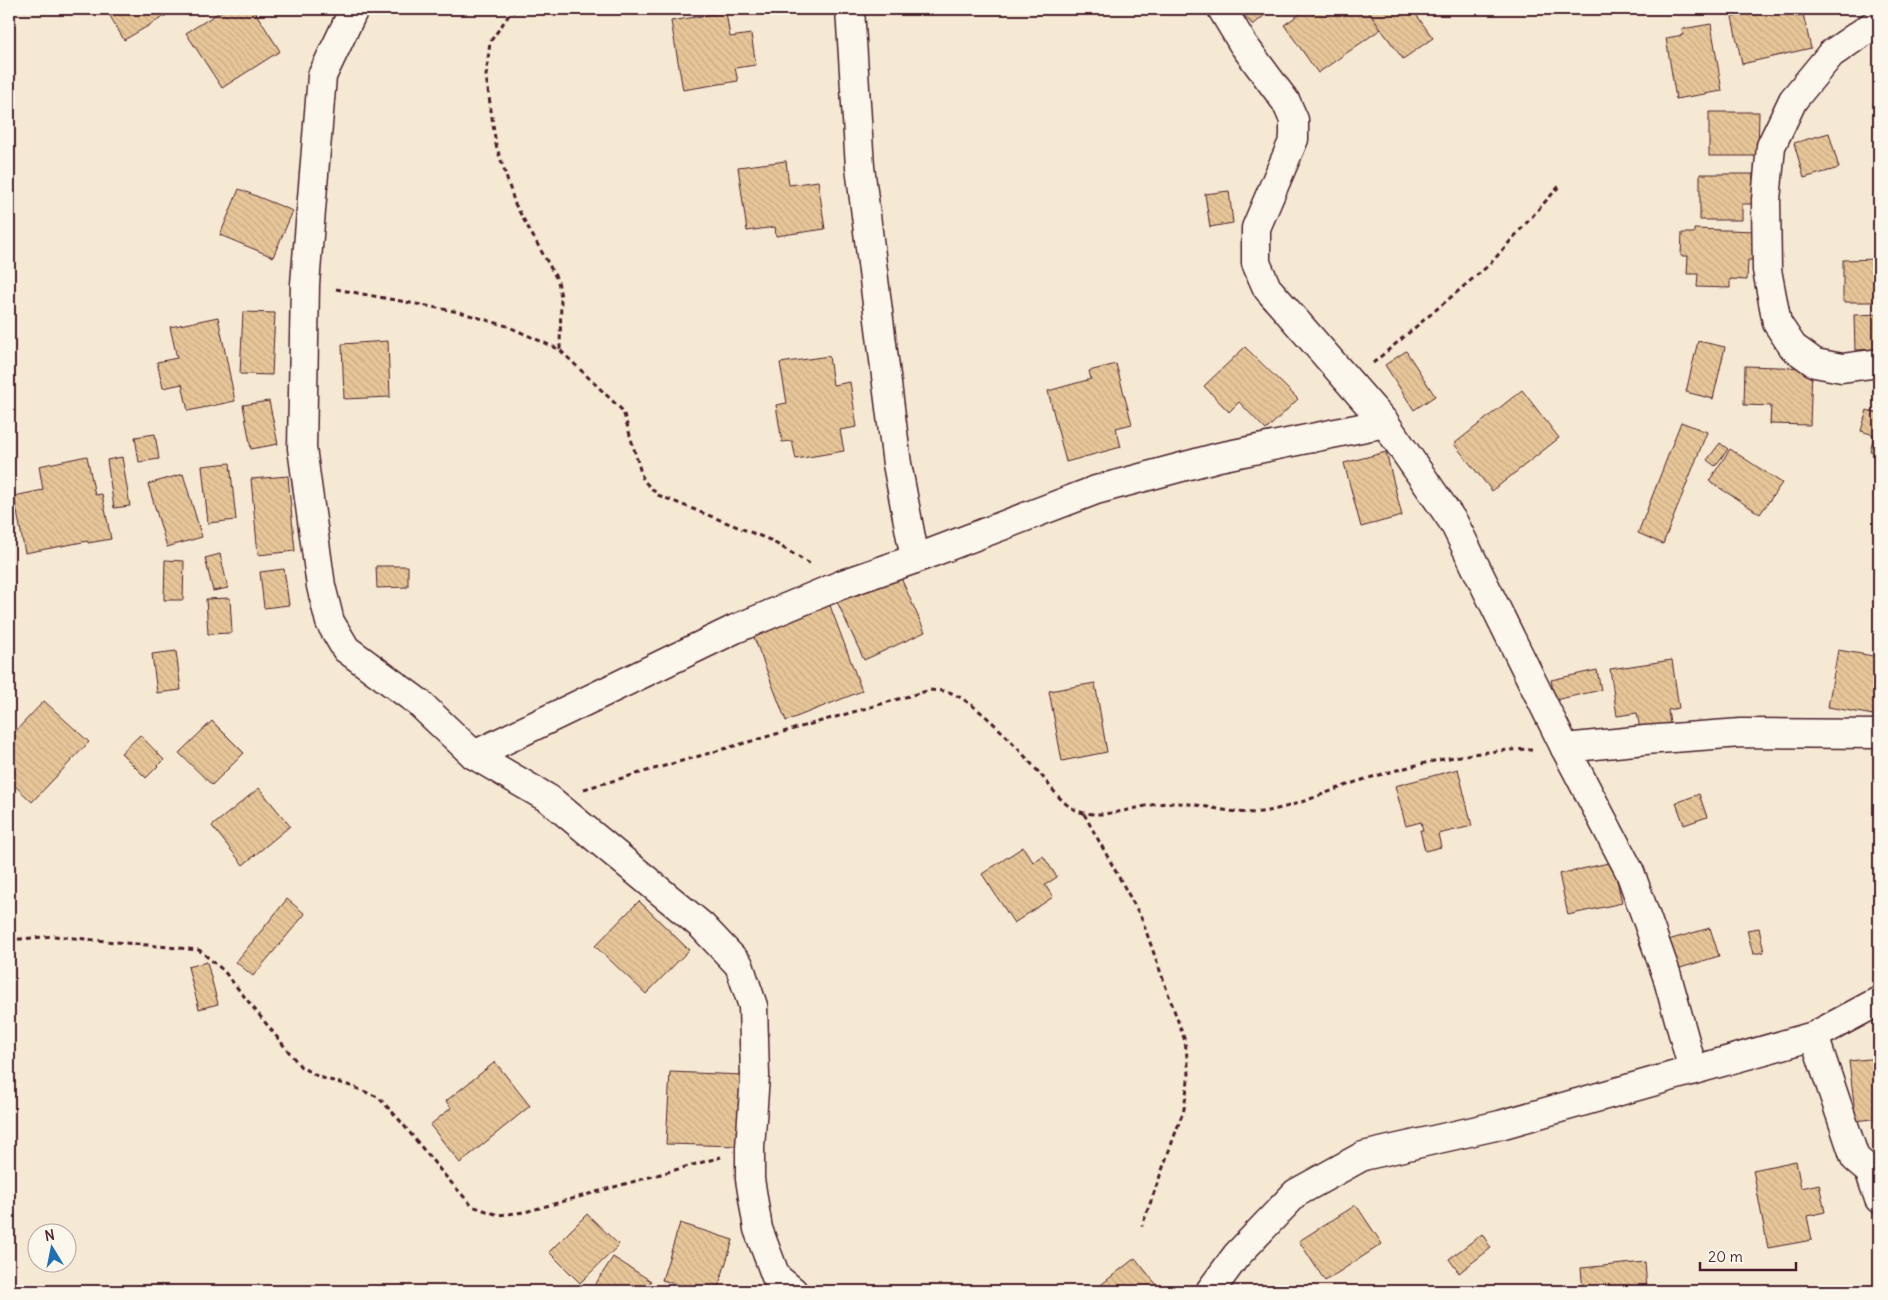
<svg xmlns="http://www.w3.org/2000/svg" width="1888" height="1300" viewBox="0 0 1888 1300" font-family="Delius,sans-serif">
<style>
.building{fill:url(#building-back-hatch);stroke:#4a1f2b}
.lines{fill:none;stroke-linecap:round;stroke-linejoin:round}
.minor-casing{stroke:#4a1f2b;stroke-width:31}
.path{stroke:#4a1f2b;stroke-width:3;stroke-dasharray:5 4;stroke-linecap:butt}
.minor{stroke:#fbf7ec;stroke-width:28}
</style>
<defs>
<pattern id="building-back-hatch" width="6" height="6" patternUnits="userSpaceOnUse" patternTransform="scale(1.25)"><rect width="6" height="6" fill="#e7c799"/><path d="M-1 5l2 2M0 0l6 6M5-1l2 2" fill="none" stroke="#c8aa84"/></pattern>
</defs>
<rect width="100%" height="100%" fill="#f5e9d3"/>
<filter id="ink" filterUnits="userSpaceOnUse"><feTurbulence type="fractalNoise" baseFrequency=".02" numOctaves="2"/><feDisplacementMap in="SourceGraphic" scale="10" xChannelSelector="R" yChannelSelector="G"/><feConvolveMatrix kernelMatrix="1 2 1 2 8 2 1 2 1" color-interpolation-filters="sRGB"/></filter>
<g filter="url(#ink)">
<g class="building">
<path d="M106 9H177L124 40Z"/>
<path d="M225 9H253L280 51 222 88 186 33Z"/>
<path d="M1238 9H1272L1253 25Z"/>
<path d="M1307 9H1366L1381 29 1318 73 1284 25Z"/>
<path d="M1366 9H1412L1433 38 1403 59Z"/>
<path d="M1750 9H1796L1797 16 1803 14 1811 48 1742 64 1732 17 1751 13Z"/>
<path d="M726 12 730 37 751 34 756 65 735 68 738 81 683 90 671 21Z"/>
<path d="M1711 24 1722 91 1676 99 1666 38 1683 35 1682 29Z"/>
<path d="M1709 112H1759L1758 156H1709Z"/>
<path d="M1829 133 1839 168 1804 178 1794 143Z"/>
<path d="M786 161 789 185 818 181 825 229 776 236 775 227 747 231 738 167Z"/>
<path d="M1700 174H1753V204H1742V220H1700Z"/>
<path d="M239 189 293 211 273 257 220 235Z"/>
<path d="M1229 191 1233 223 1210 227 1205 194Z"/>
<path d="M1694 229 1757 231 1756 260H1748L1747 280 1730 279V288L1697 287 1698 274H1687L1688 256H1681L1682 233H1694Z"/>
<path d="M1879 259V302H1843V260Z"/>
<path d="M243 312 275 313 272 375 240 374Z"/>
<path d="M1879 314V349L1855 350 1854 315Z"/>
<path d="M218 317 235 401 188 411 182 384 163 388 157 362 177 358 170 327Z"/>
<path d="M388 341 390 397 344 399 342 344Z"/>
<path d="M1698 341 1725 347 1713 399 1686 392Z"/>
<path d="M1245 347 1298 399 1266 430 1239 402 1229 412 1204 386Z"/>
<path d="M1406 351 1435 396 1414 410 1385 365Z"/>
<path d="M829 356 833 385 850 382 857 427 840 430 844 451 796 459 792 441 782 442 776 405 787 403 780 363Z"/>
<path d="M1116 364 1132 424 1116 428 1121 447 1066 462 1048 391 1091 379 1089 371Z"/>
<path d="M1745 366 1812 368 1810 425 1770 424 1771 406 1744 405Z"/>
<path d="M1522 390 1559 438 1492 491 1454 444Z"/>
<path d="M269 401 278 444 251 449 243 405Z"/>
<path d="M1867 410 1879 414V453L1870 451 1874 435 1861 431Z"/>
<path d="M1681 422 1707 432 1663 544 1638 533Z"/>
<path d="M155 434 159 459 139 462 135 437Z"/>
<path d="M1720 443 1728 449 1715 466 1707 460Z"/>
<path d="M1730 449 1782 483 1760 514 1709 481Z"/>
<path d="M1386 452 1402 516 1361 527 1344 463Z"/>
<path d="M87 456 95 495 102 494 111 539 88 543V541L25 553 14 496 43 490 39 466Z"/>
<path d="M122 457 130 506 114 508 107 460Z"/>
<path d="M230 463 236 520 208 523 202 466Z"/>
<path d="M183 474 202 537 167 547 148 484Z"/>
<path d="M288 476 295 551 258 555 251 479Z"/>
<path d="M220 554 228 588 213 591 205 558Z"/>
<path d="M165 560 184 561 183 600H164Z"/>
<path d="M376 566H408V587L377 588Z"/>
<path d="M896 567 925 632 864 660 834 595Z"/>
<path d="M284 569 289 605 264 608 260 572Z"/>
<path d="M230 598 232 633 208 634 206 599Z"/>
<path d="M829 603 862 691 786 721 752 632Z"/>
<path d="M1838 650 1879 657V716L1828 707Z"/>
<path d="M176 651 181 690 157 693 152 654Z"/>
<path d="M1672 660 1679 708 1668 710 1670 724 1640 729 1637 713 1617 716 1610 669Z"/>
<path d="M1597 670 1601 690 1555 700 1551 680Z"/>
<path d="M1095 683 1107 752 1062 761 1049 691Z"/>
<path d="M44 701 89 742 32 802 9 780V738Z"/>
<path d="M212 721 244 753 212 785 179 753Z"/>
<path d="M140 735 164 760 146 778 121 753Z"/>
<path d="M1458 769 1472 826 1438 834 1441 847 1425 851 1420 830H1423L1421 822 1406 826 1395 786Z"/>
<path d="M259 788 290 826 243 865 212 826Z"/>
<path d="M1699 794 1707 817 1684 825 1676 803Z"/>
<path d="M1023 847 1033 862 1043 856 1057 877 1045 885 1053 897 1014 923 982 874Z"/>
<path d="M1613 862 1622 903 1568 915 1559 874Z"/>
<path d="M287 899 305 914 253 976 236 962Z"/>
<path d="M639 901 689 950 646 994 595 946Z"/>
<path d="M1710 928 1719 956 1677 969 1668 940Z"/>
<path d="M1759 928 1764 952 1753 954 1747 930Z"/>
<path d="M207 962 218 1004 199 1009 188 967Z"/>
<path d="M1879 1058V1118L1856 1121 1849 1061Z"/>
<path d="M495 1062 530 1106 460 1163 430 1125 451 1108 446 1101Z"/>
<path d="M670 1072 743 1075 740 1146 666 1144Z"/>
<path d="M1796 1161 1801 1188 1819 1184 1825 1212 1807 1216 1812 1240 1768 1248 1753 1170Z"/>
<path d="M1356 1205 1382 1244 1325 1281 1299 1241Z"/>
<path d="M587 1214 619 1245 580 1283 549 1252Z"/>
<path d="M680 1223 733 1240 717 1291H697L662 1280Z"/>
<path d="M1482 1234 1491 1248 1459 1273 1449 1259Z"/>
<path d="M613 1257 651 1281 645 1291H599L593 1288Z"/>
<path d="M1135 1258 1160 1289 1157 1291H1093Z"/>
<path d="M1645 1262 1647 1291H1583L1581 1268Z"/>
</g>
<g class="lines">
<defs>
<g id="minor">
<path d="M354 9 322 76 305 284 302 448 321 586 330 622 346 649 418 702 474 755 549 799 702 926 739 965 753 1006 755 1076 750 1148V1179L758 1229 776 1277 793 1291"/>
<path d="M850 9 860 167 897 464 915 559"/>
<path d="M1222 9 1243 44 1286 102 1294 120V139L1256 228V263L1267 288 1385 423 1454 523 1565 748 1630 872 1667 976 1693 1070"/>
<path d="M1879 21 1831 54 1793 100 1771 146 1766 200 1767 270 1777 323 1793 347 1815 363 1842 368 1879 363"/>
<path d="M1565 748 1645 740 1741 733 1879 734"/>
<path d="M474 755 735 629 843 584 915 559 1096 490 1219 457 1385 423"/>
<path d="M1814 1036 1855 1158 1869 1170 1879 1172"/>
<path d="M1869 1170 1879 1199"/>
<path d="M1210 1291 1236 1256 1296 1193 1363 1156 1500 1125 1814 1036 1879 1001"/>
</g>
</defs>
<use href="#minor" class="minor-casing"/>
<g class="path">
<path d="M516 9 509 15 490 42 486 76 496 145 515 204 558 281 561 297 560 350"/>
<path d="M336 289 459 312 507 326 560 350 623 411 643 480 658 495 770 540 810 564"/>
<path d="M1373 363 1489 265 1561 184"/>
<path d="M584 789 930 690C936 691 944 690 949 692 979 703 1020 750 1041 775 1053 789 1065 810 1085 813 1115 818 1142 803 1171 803 1201 802 1231 816 1261 812 1299 807 1333 788 1369 778 1422 762 1477 750 1532 749"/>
<path d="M1084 814 1141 917 1185 1041 1189 1073 1184 1109 1142 1226"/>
<path d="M9 940 54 936 199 950 223 970 301 1067 319 1077 351 1086 378 1097 397 1117 441 1171 472 1206 498 1215 525 1212 721 1157"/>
</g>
<use href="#minor" class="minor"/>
</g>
</g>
<rect width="1888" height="1300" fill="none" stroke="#fbf7ec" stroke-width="30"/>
<rect x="15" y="15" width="1858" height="1270" fill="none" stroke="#4a1f2b" stroke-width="2" filter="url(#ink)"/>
<g transform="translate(52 1248) rotate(350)"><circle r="24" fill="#fbf7ec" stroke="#b4a19f"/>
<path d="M0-4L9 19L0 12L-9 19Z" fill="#1f6fb2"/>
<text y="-8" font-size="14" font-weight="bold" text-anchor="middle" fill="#4a1f2b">N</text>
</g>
<path d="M1700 1262v8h96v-8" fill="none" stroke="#4a1f2b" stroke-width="2.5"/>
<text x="1708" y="1262" font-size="15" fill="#4a1f2b" stroke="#fbf7ec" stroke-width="4" paint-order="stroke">20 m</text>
</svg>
